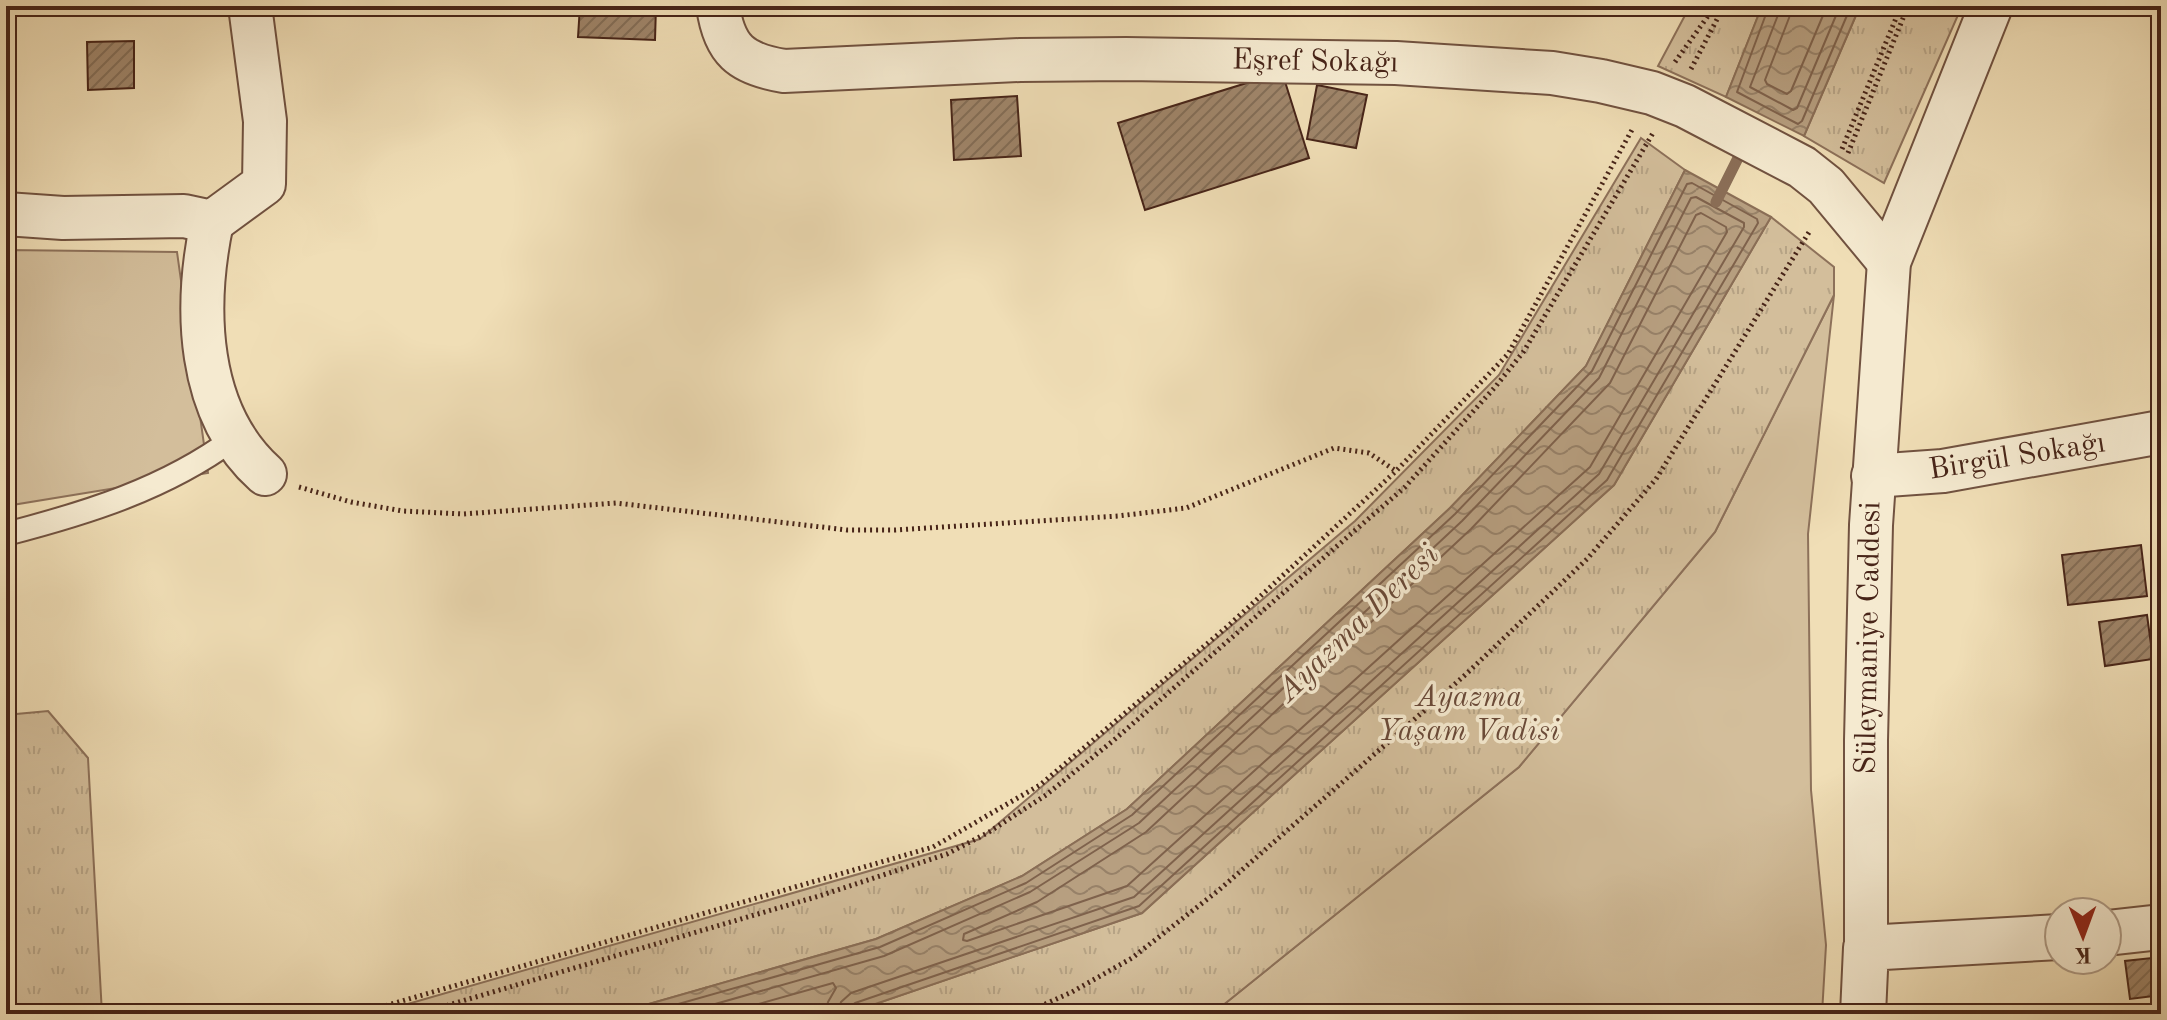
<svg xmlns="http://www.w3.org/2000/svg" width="2167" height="1020" viewBox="0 0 2167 1020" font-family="'Old Standard TT',serif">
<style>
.grass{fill:#d3be9b;stroke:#8d715a;stroke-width:2}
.park{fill:url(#park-tufts);stroke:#8d715a;stroke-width:2}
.water{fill:url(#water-waves);stroke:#8a6e56;stroke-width:2}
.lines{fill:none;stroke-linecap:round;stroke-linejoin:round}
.shore{stroke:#7f624c;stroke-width:2}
.stream{stroke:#8a6e56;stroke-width:11}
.building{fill:url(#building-hatch);stroke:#472418;stroke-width:2}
.service-casing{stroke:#715240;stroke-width:26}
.minor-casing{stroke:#715240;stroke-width:46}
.tertiary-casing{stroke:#715240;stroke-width:48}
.path{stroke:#472418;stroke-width:5;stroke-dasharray:2 4;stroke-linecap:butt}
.service{stroke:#f5ead0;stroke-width:22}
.minor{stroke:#f5ead0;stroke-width:42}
.tertiary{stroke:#f5ead0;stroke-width:44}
.labels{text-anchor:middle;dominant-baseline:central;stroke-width:7;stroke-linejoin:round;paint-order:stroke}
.street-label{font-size:30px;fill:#472418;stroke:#f5ead0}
.park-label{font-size:30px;font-style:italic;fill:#6a4a39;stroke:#f5ead0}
.water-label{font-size:32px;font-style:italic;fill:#694937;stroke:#f5ead0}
</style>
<defs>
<pattern id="park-tufts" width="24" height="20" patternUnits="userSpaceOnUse" patternTransform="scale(2)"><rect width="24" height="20" fill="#d3be9b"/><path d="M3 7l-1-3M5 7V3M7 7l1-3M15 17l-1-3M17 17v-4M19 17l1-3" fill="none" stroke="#b6a385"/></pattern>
<pattern id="water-waves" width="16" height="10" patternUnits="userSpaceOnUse" patternTransform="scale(2)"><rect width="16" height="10" fill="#b79f80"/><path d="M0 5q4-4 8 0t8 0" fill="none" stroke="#978168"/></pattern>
<pattern id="building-hatch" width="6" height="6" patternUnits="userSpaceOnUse" patternTransform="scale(2)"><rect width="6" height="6" fill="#9f856a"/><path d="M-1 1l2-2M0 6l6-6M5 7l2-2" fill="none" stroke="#836d56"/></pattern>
</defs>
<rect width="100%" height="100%" fill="#f0deb6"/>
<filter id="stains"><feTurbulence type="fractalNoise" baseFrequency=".0025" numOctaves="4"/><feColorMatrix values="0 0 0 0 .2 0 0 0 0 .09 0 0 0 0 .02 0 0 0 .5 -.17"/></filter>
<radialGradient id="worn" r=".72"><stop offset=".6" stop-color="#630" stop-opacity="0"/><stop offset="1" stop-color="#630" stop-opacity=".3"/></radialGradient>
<g class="grass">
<path d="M6 250 177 252 208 473 6 506Z"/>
<path d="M1834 295 1808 534 1811 790 1826 945 1822 1014H1212L1519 767 1715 532Z"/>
</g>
<g class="park">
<path d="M1690 6H1762L1726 97 1658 66Z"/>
<path d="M1860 6H1962L1884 183 1804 136Z"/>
<path d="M1641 138 1685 170 1586 366 1450 508 1127 809 1022 876 876 939 614 1014H373L980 839 1355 521 1499 375Z"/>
<path d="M1771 217 1834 267V295L1715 532 1519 767 1212 1014H846L1142 913 1614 485Z"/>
<path d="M48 711 88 758 102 1014H6V715Z"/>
</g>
<g class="water">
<path d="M1762 6H1860L1804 136 1726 97Z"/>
<path d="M1685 170 1771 217 1614 485 1142 913 846 1014H614L876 939 1022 876 1127 809 1450 508 1586 366Z"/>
</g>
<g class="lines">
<g class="shore">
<path d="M1769 6 1737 92 1798 124 1802 121 1851 6"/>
<path d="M1779 6 1778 15 1750 87 1793 110 1797 108 1840 6"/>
<path d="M1791 6 1789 18 1765 80 1767 84 1787 94 1791 91 1827 6"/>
<path d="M1701 213 1726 227 1727 232 1590 467 1127 886 967 941 963 940 964 934 1037 902 1146 832 1471 529 1610 383 1696 215Z"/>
<path d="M643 1014 880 947 1026 883 1132 815 1455 514 1592 371 1687 184 1692 183 1757 219 1758 223 1607 480 1139 906 855 1003 850 1007 849 1014"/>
<path d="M680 1014 884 956 1030 892 1139 823 1462 521 1599 378 1691 198 1696 197 1744 223V227L1599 474 1134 897 851 993 841 1002 838 1014"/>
<path d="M723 1014 833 983 836 988 828 1002 826 1014"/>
</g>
<path class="stream" d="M1716 202 1744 146"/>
</g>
<g class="building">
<path d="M580 6H656L655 40 578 37Z"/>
<path d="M134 41V88L88 90 87 42Z"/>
<path d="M1282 72 1309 158 1145 210 1118 123Z"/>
<path d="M1317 85 1367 95 1356 148 1307 139Z"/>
<path d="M1017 96 1021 156 954 160 951 100Z"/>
<path d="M2141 545 2147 596 2068 605 2062 555Z"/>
<path d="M2147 615 2153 659 2105 666 2099 622Z"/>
<path d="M2161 724V774L2152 726Z"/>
<path d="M2161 957V995L2130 999 2125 961Z"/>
</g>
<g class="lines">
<defs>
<path id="service" d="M6 534C87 513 165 489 233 439"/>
<g id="minor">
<path d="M718 6C724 50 741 64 784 71L1020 60 1126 59 1396 63 1552 73 1601 81 1652 93 1685 106 1802 167 1826 186 1889 262"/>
<path d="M6 214 63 218 184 216 212 222 264 184 265 121 250 6"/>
<path d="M212 222C194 307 196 412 265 474"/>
<path d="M1873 476 1943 471 2161 432"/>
<path d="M1866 948V740L1871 525 1889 262 1991 6"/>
</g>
<g id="tertiary">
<path d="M2107 933 2161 927"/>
<path d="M1863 1014 1866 948 2059 937"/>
</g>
</defs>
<use href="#service" class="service-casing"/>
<use href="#minor" class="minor-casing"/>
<use href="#tertiary" class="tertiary-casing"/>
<g class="path">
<path d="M1675 62 1708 16 1712 6"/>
<path d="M1691 69 1724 6"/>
<path d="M1842 149 1901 6"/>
<path d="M1848 153 1908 6"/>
<path d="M299 487 351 502 403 511 463 514 616 503 847 530H895L1118 516 1186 508 1334 448 1369 453 1396 471"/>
<path d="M357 1014 933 847 1040 785 1228 626 1396 471 1508 354 1633 128"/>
<path d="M418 1014 819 896 947 854 989 832 1046 795 1114 740 1405 487 1496 386 1524 351 1653 133"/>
<path d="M1023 1014 1072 992 1132 958 1219 890 1464 676 1587 559 1656 479 1811 229"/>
</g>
<use href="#service" class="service"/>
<use href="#minor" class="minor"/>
<use href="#tertiary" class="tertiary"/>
</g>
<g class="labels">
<g class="street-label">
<text transform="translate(1315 62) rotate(1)">Eşref Sokağı</text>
<text transform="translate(2017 457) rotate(-9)">Birgül Sokağı</text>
<text transform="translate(1869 638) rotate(-89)">Süleymaniye Caddesi</text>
</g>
<g class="park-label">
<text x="1469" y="698">Ayazma<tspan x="1469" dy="34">Yaşam Vadisi</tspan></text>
</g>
<g class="water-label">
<text transform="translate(1359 624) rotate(-44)">Ayazma Deresi</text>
</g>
</g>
<rect width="2167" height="1020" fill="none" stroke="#f0deb6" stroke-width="32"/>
<rect x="8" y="8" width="2151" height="1004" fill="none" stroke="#472418" stroke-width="4"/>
<rect x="16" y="16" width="2135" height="988" fill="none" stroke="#472418" stroke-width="2"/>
<g transform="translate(2083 936) rotate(179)"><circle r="38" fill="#f5ead0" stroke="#af9b86" stroke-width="2"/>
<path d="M0-6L14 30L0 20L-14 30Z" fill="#8f2418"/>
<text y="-12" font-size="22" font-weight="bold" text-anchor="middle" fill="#472418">K</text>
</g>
<rect width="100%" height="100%" filter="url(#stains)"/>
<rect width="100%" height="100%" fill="url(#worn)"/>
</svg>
